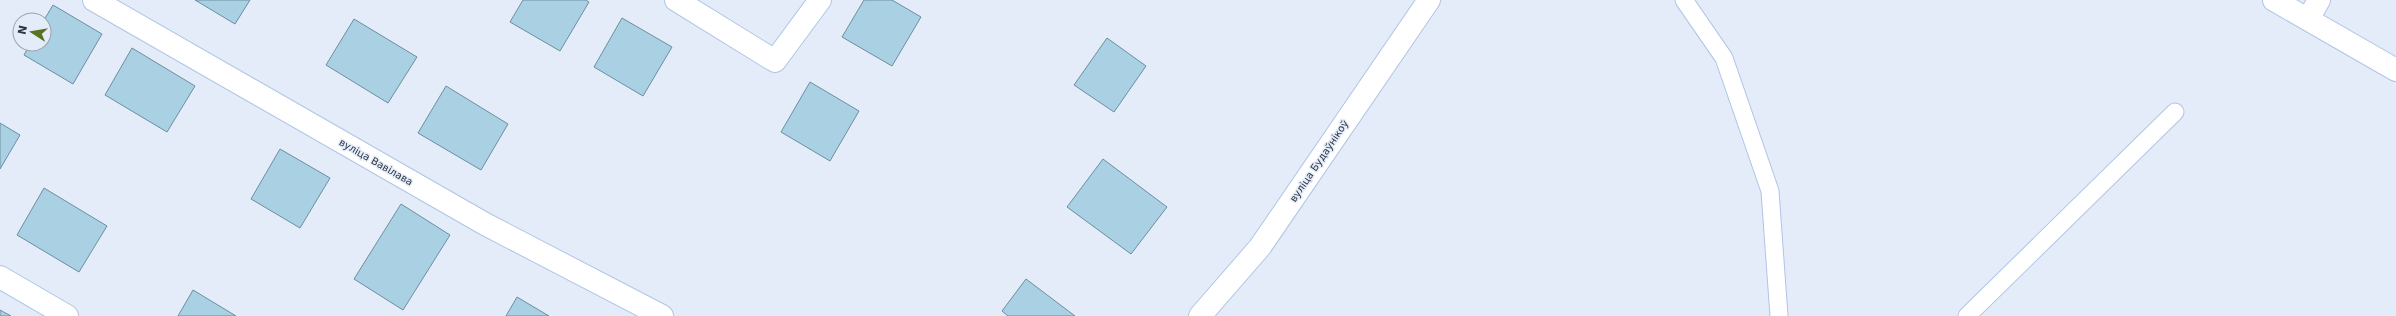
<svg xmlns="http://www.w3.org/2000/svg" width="2396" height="316" viewBox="0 0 2396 316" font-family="'DejaVu Sans',sans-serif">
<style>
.building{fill:#aad0e3;stroke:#6b8fa1}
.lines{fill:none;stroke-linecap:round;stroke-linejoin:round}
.lane-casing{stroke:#b0c5e4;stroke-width:19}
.street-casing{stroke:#b0c5e4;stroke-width:24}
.secondary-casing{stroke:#b0c5e4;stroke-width:24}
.lane{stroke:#fff;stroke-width:17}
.street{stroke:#fff;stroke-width:22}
.secondary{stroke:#fff;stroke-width:22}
.labels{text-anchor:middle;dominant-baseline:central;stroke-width:3;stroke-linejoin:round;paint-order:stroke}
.street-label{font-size:10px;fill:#2c3541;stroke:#e4ecf9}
</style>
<rect width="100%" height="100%" fill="#e4ecf9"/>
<g class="building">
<path d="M195 0H250L235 24Z"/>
<path d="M523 0H586L589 2 560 51 510 22Z"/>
<path d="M864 0H892L921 17 892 66 842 37Z"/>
<path d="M53 5 102 34 73 84 24 55 30 44H44V20Z"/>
<path d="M622 18 672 47 643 96 594 67Z"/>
<path d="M354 19 417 57 388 103 326 65Z"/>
<path d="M1107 38 1146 66 1114 112 1074 85Z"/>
<path d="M132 48 195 86 167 132 105 95Z"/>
<path d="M810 82 859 111 830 161 781 132Z"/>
<path d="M446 86 508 124 481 170 418 133Z"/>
<path d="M0 123 20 135 0 169Z"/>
<path d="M280 149 330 178 300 228 251 199Z"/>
<path d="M1103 159 1167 207 1131 254 1067 207Z"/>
<path d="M44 188 107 226 79 272 17 235Z"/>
<path d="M401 204 450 235 403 310 354 279Z"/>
<path d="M1026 279 1075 316H1008L1002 311Z"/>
<path d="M193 290 236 316H178Z"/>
<path d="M517 297 549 316H506Z"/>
<path d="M0 310 11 316H0Z"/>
</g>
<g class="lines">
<defs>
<g id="lane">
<path d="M1684 0 1724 58 1770 191 1779 316"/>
<path d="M1967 316 2175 112"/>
</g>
<g id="street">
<path d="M94 0 485 224 662 316"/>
<path d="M676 0 775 61 820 0"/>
<path d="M2308 19 2319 0"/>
<path d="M0 277 67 316"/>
<path d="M1200 316 1260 247 1429 0"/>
</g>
<path id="secondary" d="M2274 0 2396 70"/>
</defs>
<use href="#lane" class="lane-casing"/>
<use href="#street" class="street-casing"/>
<use href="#secondary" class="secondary-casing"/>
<use href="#lane" class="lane"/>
<use href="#street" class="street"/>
<use href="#secondary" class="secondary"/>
</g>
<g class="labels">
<g class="street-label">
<text transform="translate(1319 161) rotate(-56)">вуліца Будаўнікоў</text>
<text transform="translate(376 162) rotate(30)">вуліца Вавілава</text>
</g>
</g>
<g transform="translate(32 32) rotate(282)"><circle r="19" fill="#e4ecf9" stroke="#9aa3af"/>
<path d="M0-3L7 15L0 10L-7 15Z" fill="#597223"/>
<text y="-6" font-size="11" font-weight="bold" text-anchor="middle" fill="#2c3541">N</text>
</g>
</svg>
